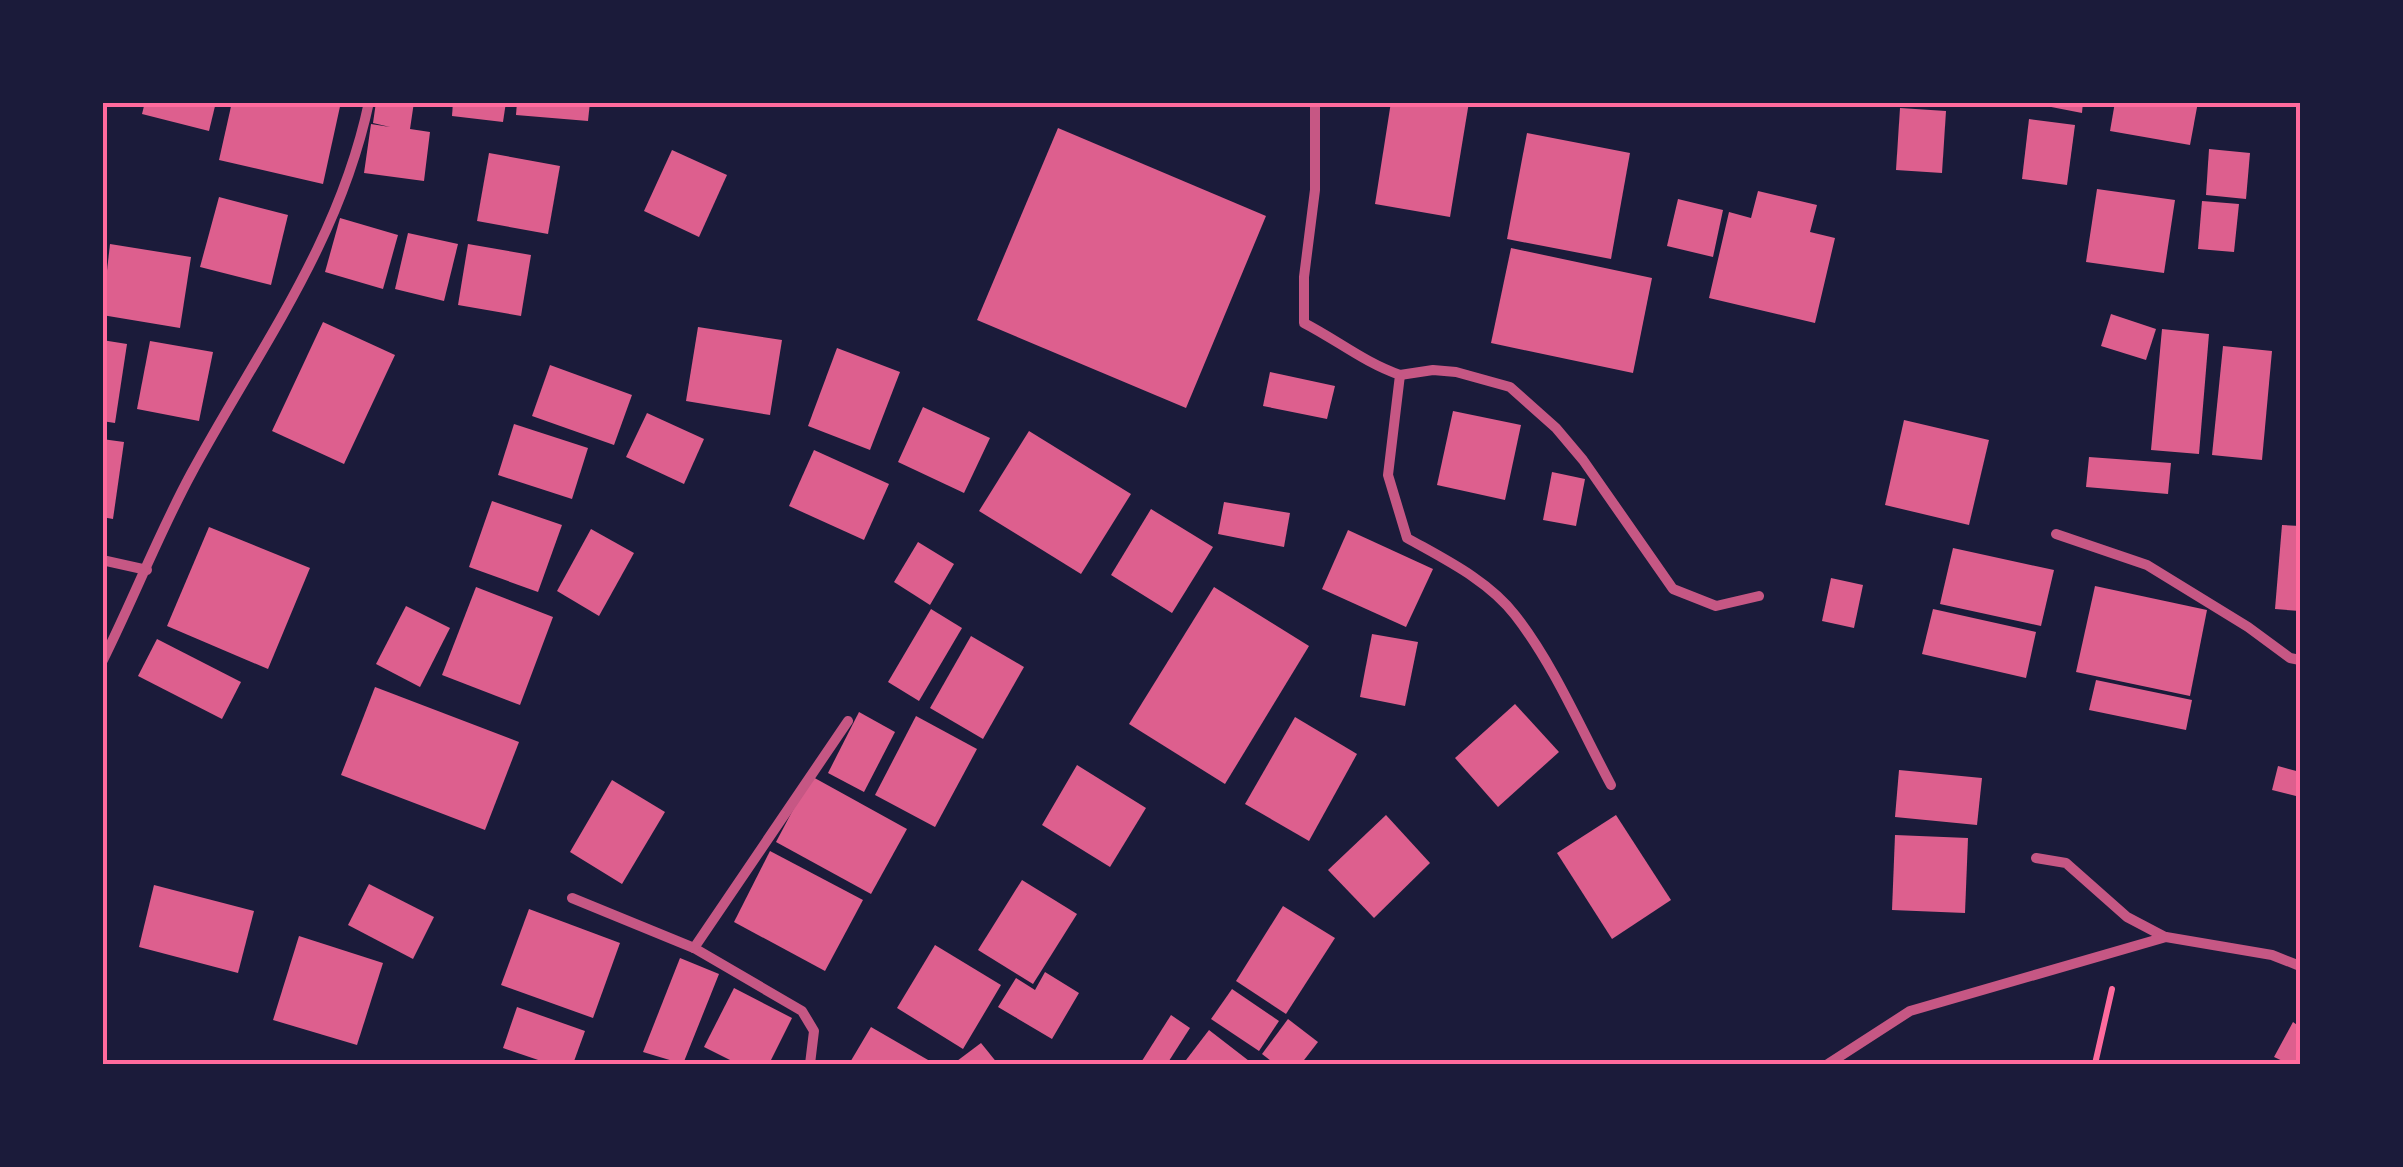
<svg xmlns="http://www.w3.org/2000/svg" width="2403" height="1167" viewBox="0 0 2403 1167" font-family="Jost,sans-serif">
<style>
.building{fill:#dd5f8e}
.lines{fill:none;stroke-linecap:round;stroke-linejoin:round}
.path{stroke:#ff6b9d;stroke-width:6}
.minor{stroke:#c65784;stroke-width:10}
.neatline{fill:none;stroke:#ff6b9d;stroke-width:4}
</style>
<rect width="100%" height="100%" fill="#1b1b3a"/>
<g class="building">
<path d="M145 102H216L209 131 142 114Z"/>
<path d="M232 102H341L323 184 219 160Z"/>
<path d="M376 102H414L410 129 430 132 424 181 364 173 371 124 390 127 373 123Z"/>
<path d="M453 102H506L503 122 452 116Z"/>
<path d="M517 102H590L588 121 516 115Z"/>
<path d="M1391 102H1469L1450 217 1375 204Z"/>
<path d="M2025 102H2083L2082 113Z"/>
<path d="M2115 102H2198L2190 145 2110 131Z"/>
<path d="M1900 108 1946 111 1942 173 1896 170Z"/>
<path d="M2029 119 2075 125 2067 185 2022 179Z"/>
<path d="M1058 128 1266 216 1186 408 977 320Z"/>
<path d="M1527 133 1630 153 1611 259 1507 239Z"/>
<path d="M2209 149 2250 153 2246 199 2206 195Z"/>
<path d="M672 150 727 175 699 237 644 211Z"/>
<path d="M489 153 560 166 548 234 477 221Z"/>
<path d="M2097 189 2175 200 2164 273 2086 262Z"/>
<path d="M1758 191 1817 205 1810 232 1835 238 1815 323 1709 298 1729 212 1751 218Z"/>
<path d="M219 197 288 215 271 285 200 267Z"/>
<path d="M1678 199 1723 210 1713 257 1667 246Z"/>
<path d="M2202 201 2239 204 2234 252 2198 249Z"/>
<path d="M340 218 398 235 383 289 325 272Z"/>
<path d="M408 233 458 244 444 301 395 289Z"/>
<path d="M110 244 191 257 180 328 102 315Z"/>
<path d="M468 244 531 255 521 316 458 305Z"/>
<path d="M1511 248 1652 278 1633 373 1491 343Z"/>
<path d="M2111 314 2156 329 2146 360 2101 346Z"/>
<path d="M323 322 395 355 344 464 272 431Z"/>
<path d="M698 327 782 340 770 415 686 401Z"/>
<path d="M2162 329 2209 334 2199 454 2151 450Z"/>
<path d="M102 340 127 344 115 423 102 421Z"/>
<path d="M150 341 213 352 199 421 137 409Z"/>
<path d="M2223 346 2272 351 2262 460 2212 455Z"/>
<path d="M837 348 900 372 870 450 808 426Z"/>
<path d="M550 365 632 395 614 445 532 416Z"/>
<path d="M1270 372 1335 386 1327 419 1263 406Z"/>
<path d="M923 407 990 438 964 493 898 462Z"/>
<path d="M1453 411 1521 425 1505 500 1437 485Z"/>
<path d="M647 413 704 439 684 484 626 457Z"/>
<path d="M1904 420 1989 440 1969 525 1885 505Z"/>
<path d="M514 424 588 448 572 499 498 475Z"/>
<path d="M1029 431 1131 494 1081 574 979 511Z"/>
<path d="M102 439 124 442 113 519 102 517Z"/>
<path d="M814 450 889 484 864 540 789 506Z"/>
<path d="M2089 457 2171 463 2168 494 2086 487Z"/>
<path d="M1552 472 1585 479 1576 526 1543 520Z"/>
<path d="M492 501 562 525 538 592 469 567Z"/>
<path d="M1224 502 1290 513 1284 547 1218 534Z"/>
<path d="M1151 509 1213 547 1172 613 1111 575Z"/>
<path d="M2282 525 2300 526V611L2275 609Z"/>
<path d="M209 527 310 568 268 669 167 626Z"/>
<path d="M591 529 634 553 599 616 557 591Z"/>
<path d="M1348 530 1433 569 1406 627 1322 589Z"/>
<path d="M918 542 954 564 930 605 894 582Z"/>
<path d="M1953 548 2054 570 2041 626 1940 604Z"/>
<path d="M1831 578 1863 585 1854 628 1822 621Z"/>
<path d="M2095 586 2207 610 2190 696 2076 672Z"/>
<path d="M476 587 553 617 520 705 442 675Z"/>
<path d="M1214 587 1309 646 1225 784 1129 724Z"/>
<path d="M406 606 450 628 420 687 376 664Z"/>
<path d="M931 609 962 628 919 701 888 682Z"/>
<path d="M1933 609 2036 632 2026 678 1922 654Z"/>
<path d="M1372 634 1418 642 1405 706 1360 697Z"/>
<path d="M971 636 1024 667 983 739 930 708Z"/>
<path d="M157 639 241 682 222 719 138 676Z"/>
<path d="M2096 680 2192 700 2186 730 2089 710Z"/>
<path d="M375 687 519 742 485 830 341 775Z"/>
<path d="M1515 704 1559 752 1498 807 1455 758Z"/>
<path d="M859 712 895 732 864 792 828 773Z"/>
<path d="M916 716 977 749 935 827 875 795Z"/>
<path d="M1295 717 1357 754 1309 841 1245 804Z"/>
<path d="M1077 765 1146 808 1110 867 1042 825Z"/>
<path d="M2278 766 2300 772V797L2272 790Z"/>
<path d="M1899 770 1982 778 1977 825 1895 817Z"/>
<path d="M811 776 907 829 871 894 776 842Z"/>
<path d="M612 780 665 812 622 884 570 852Z"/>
<path d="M1386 815 1430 863 1374 918 1328 870Z"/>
<path d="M1616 815 1671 900 1612 939 1557 853Z"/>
<path d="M1895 835 1968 838 1965 913 1892 910Z"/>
<path d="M770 851 863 900 825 971 734 922Z"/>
<path d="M1022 880 1077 914 1033 984 978 950Z"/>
<path d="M369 884 434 917 413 959 348 925Z"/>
<path d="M154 885 254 911 238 973 139 947Z"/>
<path d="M1283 906 1335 938 1286 1014 1236 981Z"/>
<path d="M529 909 620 943 593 1018 501 985Z"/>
<path d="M299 936 383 963 357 1045 273 1020Z"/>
<path d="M935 945 1001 985 963 1049 897 1008Z"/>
<path d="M680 958 719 974 683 1064 643 1052Z"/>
<path d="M1045 972 1079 993 1052 1039 998 1007 1016 978 1035 990Z"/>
<path d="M734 988 792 1018 769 1064H738L704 1047Z"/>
<path d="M1232 989 1279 1021 1259 1051 1211 1019Z"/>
<path d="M517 1007 585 1031 573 1064H550L503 1048Z"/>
<path d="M1171 1015 1190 1028 1167 1064H1140Z"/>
<path d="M1288 1019 1318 1042 1301 1064H1275L1262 1054Z"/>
<path d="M2293 1022 2300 1027V1064H2289L2274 1057Z"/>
<path d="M871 1027 935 1064H849Z"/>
<path d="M1209 1030 1253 1064H1183Z"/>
<path d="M981 1043 998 1064H953Z"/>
</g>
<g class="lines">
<path class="path" d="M2095 1064 2112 989"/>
<g class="minor">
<path d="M1315 102V190L1304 277V323C1337 340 1365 363 1400 375L1388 475 1407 538C1444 559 1488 580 1515 615 1554 665 1581 729 1611 785"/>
<path d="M1400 375 1433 370 1456 372 1510 387 1556 428 1583 460 1673 589 1716 606 1759 596"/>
<path d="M2056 534 2147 565 2248 627 2290 658 2300 660"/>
<path d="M102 560 147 570"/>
<path d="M102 662C133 600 158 535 191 474 258 350 339 244 369 102"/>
<path d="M2036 858 2066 863 2127 917 2165 937"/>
<path d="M572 898 694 948 802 1011 814 1031 810 1064"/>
<path d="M694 948 848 721"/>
<path d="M1828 1064 1910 1011 2166 937 2272 955 2300 966"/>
</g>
</g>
<rect width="2403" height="1167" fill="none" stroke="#1b1b3a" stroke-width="210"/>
<rect x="105" y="105" width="2193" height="957" class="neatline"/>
</svg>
